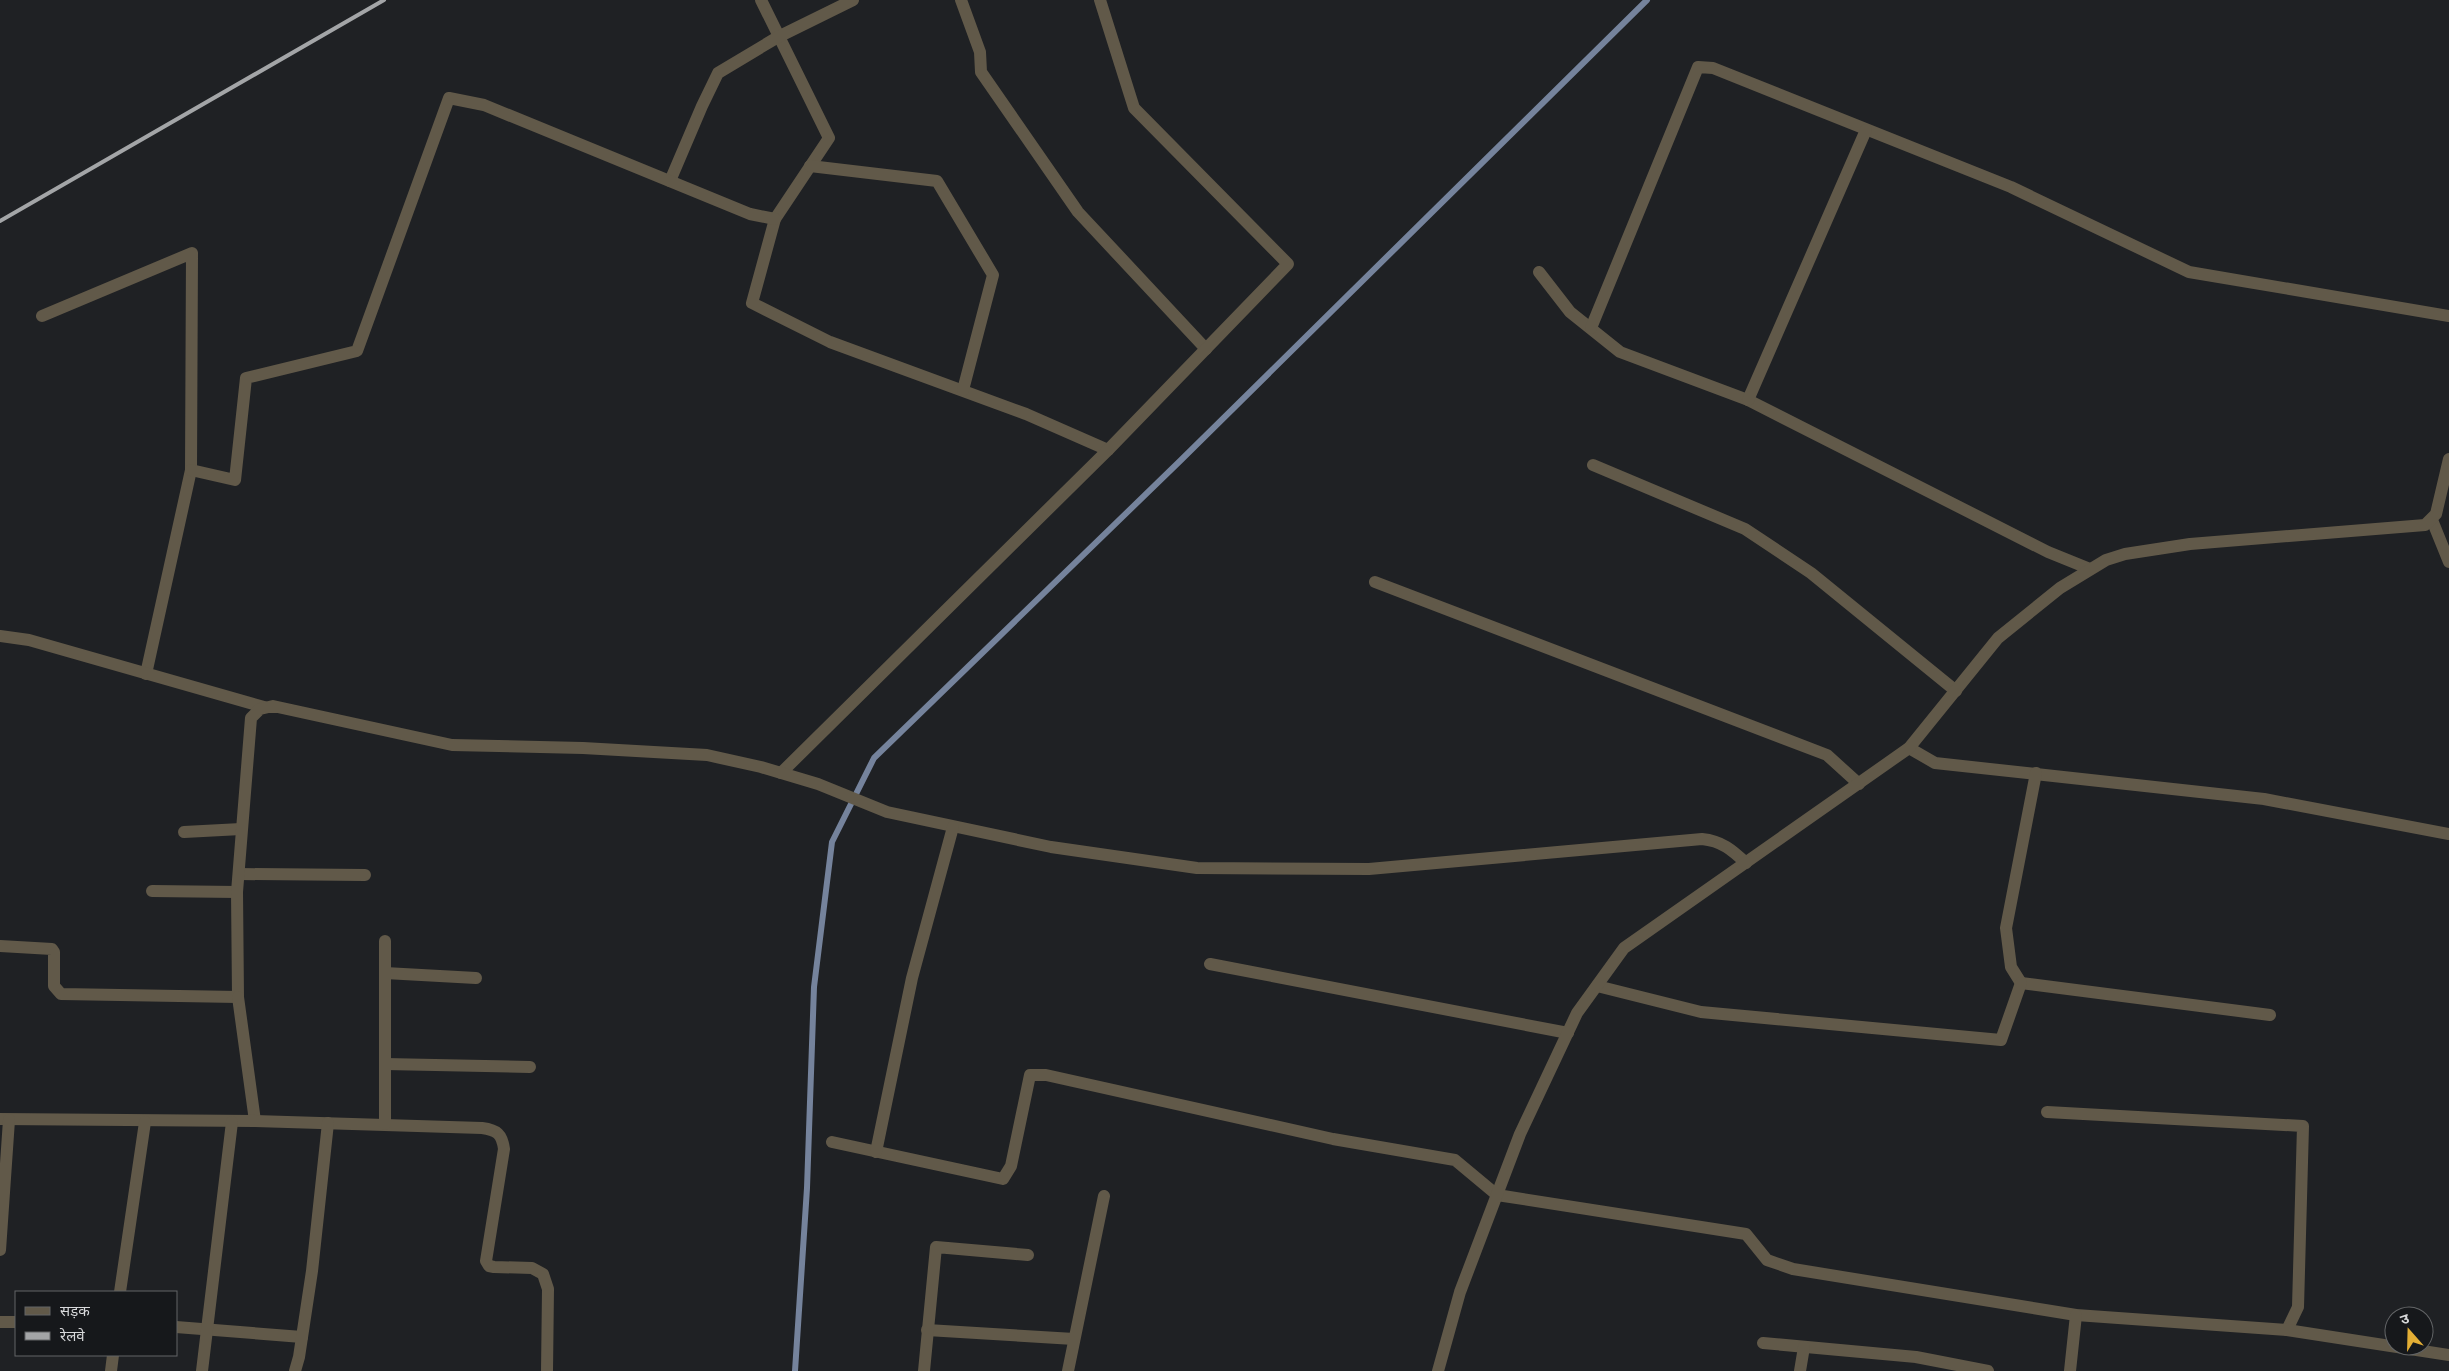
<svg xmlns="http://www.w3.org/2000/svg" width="2449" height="1371" viewBox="0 0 2449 1371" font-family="Figtree,'Noto Sans Devanagari',sans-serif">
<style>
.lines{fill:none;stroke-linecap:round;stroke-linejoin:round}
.stream{stroke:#75839c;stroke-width:6}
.minor{stroke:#615949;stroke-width:12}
.rail{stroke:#a3a5a7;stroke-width:4}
</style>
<rect width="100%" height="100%" fill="#1f2124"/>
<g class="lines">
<path class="stream" d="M795 1371 807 1188 814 987 832 842 874 758 1180 461 1647 0"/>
<g class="minor">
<path d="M761 0 829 138 775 219 752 303 830 342 1026 414 1108 450"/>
<path d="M961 0 980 52 981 72 1078 212 1206 349"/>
<path d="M810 166 937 181 993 275 963 390"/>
<path d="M670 181 702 106 718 73 778 37 853 0"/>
<path d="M1539 272 1570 312 1620 352 1748 400 2048 552 2090 569"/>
<path d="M42 316 192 253 191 470 146 674"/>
<path d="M1591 328 1698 67 1713 68 2011 187 2189 272 2449 316"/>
<path d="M1748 400 1866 130"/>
<path d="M1593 465 1745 529 1811 573 1956 691"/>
<path d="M191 470 235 480 246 378 357 351 449 98 484 105 750 214 775 219"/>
<path d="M2432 520 2449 562"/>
<path d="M1375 582 1827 755 1859 784"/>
<path d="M0 636 29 640 264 707"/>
<path d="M1909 748 1935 763 2264 799 2449 834"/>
<path d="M781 773 1108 450 1288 264 1134 108 1100 0"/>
<path d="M184 832 241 829"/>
<path d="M239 874 365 875"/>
<path d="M152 891 237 892"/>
<path d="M0 946 52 949 54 952V986L61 994 238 997 237 892 251 718 260 709 273 706 452 745 583 748 707 755 761 767 818 784 887 812 1051 847 1197 868 1369 869 1702 839C1722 841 1732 850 1746 863"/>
<path d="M1210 964 1568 1033"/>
<path d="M385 973 476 978"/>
<path d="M2021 983 2270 1015"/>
<path d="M2021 983 2011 967 2006 928 2036 773"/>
<path d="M1597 986 1701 1012 2001 1040 2021 983"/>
<path d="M238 997 255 1121"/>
<path d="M385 1064 530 1067"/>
<path d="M2047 1112 2303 1126 2298 1307 2287 1330"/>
<path d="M0 1119 255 1121 482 1128C497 1130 502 1134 504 1149L486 1261 489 1266 494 1267 532 1268 543 1274 548 1289 547 1371"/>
<path d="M385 1124V941"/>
<path d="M832 1142 1003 1179 1011 1166 1030 1075H1046L1333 1139 1455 1160 1497 1195 1746 1234 1767 1260 1793 1269 2076 1315 2287 1330 2449 1355"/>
<path d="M876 1152 912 978 953 827"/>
<path d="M0 1250 9 1120"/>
<path d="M120 1292 145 1122"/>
<path d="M0 1322H16"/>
<path d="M176 1327 302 1337"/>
<path d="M927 1330 1074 1339"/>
<path d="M1763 1343 1916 1357 1988 1371"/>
<path d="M111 1371 113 1355"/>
<path d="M202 1371 232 1122"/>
<path d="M295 1371 299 1357 312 1271 328 1123"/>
<path d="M924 1371 936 1247 1028 1255"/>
<path d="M1068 1371 1104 1196"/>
<path d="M1438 1371 1460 1292 1520 1134 1577 1013 1624 948 1909 748 1998 638 2060 588 2106 560 2125 554 2190 544 2425 525 2436 514 2449 459"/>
<path d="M1800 1371 1804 1347"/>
<path d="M2070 1371 2076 1315"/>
</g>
<path class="rail" d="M0 221 384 0"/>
</g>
<rect x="15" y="1291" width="162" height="65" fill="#16181b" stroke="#636567"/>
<rect x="25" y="1307" width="25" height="8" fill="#615949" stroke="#636567"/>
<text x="60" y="1316" font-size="15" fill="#d7d8da">सड़क</text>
<rect x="25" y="1332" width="25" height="8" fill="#a3a5a7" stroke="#636567"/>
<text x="60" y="1341" font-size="15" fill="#d7d8da">रेलवे</text>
<g transform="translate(2409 1331) rotate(340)"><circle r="24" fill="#16181b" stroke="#636567"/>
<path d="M0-4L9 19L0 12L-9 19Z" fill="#e3ae35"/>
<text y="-8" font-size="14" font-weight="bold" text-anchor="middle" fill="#d7d8da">उ</text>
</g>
</svg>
